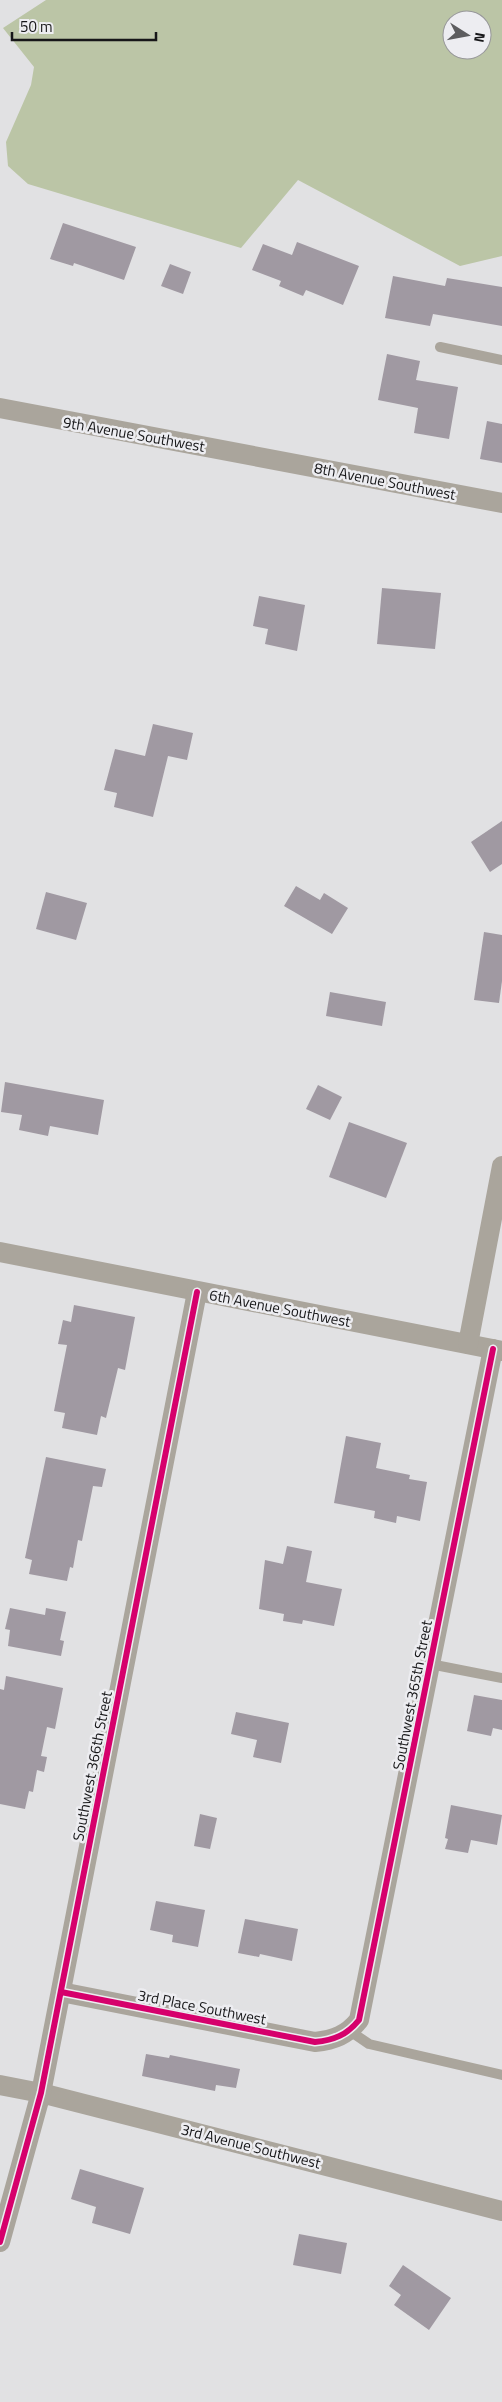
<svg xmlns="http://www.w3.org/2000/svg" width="502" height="2402" viewBox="0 0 502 2402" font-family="'Titillium Web',sans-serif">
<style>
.forest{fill:#bbc5a6;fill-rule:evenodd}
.building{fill:#a099a2}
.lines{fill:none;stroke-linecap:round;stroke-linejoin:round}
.service{stroke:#aaa59c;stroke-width:10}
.minor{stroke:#aaa59c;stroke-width:20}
.cycleway-casing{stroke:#ededf1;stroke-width:9}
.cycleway{stroke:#d6006c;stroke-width:6}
.labels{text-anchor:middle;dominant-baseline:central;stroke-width:5;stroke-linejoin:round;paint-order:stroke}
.street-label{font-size:15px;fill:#161618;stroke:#ededf1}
</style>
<rect width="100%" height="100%" fill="#e1e1e3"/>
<path class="forest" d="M46 0H502V256L460 266 298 180 241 248 28 184 8 166 6 142 31 85 34 67 3 28ZM452 20H482V50H452Z"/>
<g class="building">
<path d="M63 223 136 247 124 280 74 263 73 266 50 259Z"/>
<path d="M297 242 359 266 343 305 306 290 303 296 279 286 281 281 252 270 263 244 292 255Z"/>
<path d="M170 264 191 272 183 294 161 286Z"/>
<path d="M393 276 445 286 447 278 502 287V326L433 314 430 326 385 318Z"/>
<path d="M387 354 420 361 416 380 458 387 449 439 414 433 418 408 378 400Z"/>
<path d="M487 421 502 424V463L480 459Z"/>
<path d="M382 588 441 593 435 649 377 644Z"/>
<path d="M259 596 305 605 297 651 265 644 268 629 253 626Z"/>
<path d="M153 724 193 733 187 760 168 756 153 817 114 807 117 793 104 790 115 749 145 756Z"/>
<path d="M502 821V864L490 872 471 842Z"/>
<path d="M296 886 320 900 324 893 348 908 332 934 284 906Z"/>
<path d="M46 892 87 903 76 940 36 929Z"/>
<path d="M484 932 502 935V981L499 1003 474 1000Z"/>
<path d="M330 992 386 1002 382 1026 326 1016Z"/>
<path d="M5 1082 104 1100 98 1135 50 1126 48 1136 19 1130 22 1115 1 1112Z"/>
<path d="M318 1085 342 1097 330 1120 306 1109Z"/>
<path d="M349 1122 407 1143 386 1198 329 1177Z"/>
<path d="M74 1305 135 1317 125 1370 118 1368 106 1418 101 1416 97 1435 62 1428 65 1413 54 1411 67 1345 58 1344 63 1320 71 1322Z"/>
<path d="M346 1436 381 1443 376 1468 410 1475 409 1479 427 1482 420 1521 397 1516 396 1523 374 1518 375 1511 334 1503Z"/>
<path d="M46 1457 106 1469 102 1487 93 1486 82 1541 78 1540 73 1568 70 1567 67 1581 29 1574 32 1560 25 1558Z"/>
<path d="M287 1546 312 1551 306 1582 342 1589 334 1626 303 1620 302 1624 283 1621 284 1614 259 1609 265 1560 283 1564Z"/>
<path d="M10 1608 45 1615 46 1608 66 1612 60 1640 64 1641 61 1656 8 1646 10 1630 5 1629Z"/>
<path d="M6 1676 63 1688 55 1729 47 1727 41 1756 47 1757 44 1772 37 1770 33 1792 29 1791 25 1809 0 1804V1689L4 1690Z"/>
<path d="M474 1695 502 1700V1730L493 1728 491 1736 467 1731Z"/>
<path d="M236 1712 289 1723 281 1763 253 1757 257 1740 231 1734Z"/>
<path d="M451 1805 502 1815 497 1845 471 1840 468 1853 445 1849 448 1839 445 1838Z"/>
<path d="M200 1814 217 1818 210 1849 194 1846Z"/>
<path d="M156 1901 205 1910 198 1947 172 1942 173 1935 150 1930Z"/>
<path d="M245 1919 298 1929 292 1961 260 1954 259 1957 238 1953Z"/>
<path d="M146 2054 169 2058 170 2055 240 2069 236 2088 216 2085 215 2091 142 2076Z"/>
<path d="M80 2169 144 2188 130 2234 92 2223 96 2207 71 2199Z"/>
<path d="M299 2234 347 2243 341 2274 293 2265Z"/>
<path d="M403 2265 451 2298 429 2330 394 2305 401 2295 389 2286Z"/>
</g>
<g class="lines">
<g class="service">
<path d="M440 347 502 360"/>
<path d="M430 1664 502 1678"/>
<path d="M350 2031 369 2044 502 2075"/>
</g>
<g class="minor">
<path d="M0 408 502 503"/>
<path d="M0 1252 502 1351"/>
<path d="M468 1344 502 1166"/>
<path d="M61 1992 315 2042C334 2040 347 2035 359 2020L493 1349"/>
<path d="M0 2085 41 2093 502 2211"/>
<path d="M0 2242 41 2093 197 1292"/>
</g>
<defs>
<g id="cycleway">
<path d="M61 1992 315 2042C334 2040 347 2035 359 2020L493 1349"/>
<path d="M0 2242 41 2093 197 1292"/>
</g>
</defs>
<use href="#cycleway" class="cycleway-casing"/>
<use href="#cycleway" class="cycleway"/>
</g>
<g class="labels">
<g class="street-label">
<text transform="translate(134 434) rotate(10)">9th Avenue Southwest</text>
<text transform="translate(385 481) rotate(11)">8th Avenue Southwest</text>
<text transform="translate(280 1308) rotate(11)">6th Avenue Southwest</text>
<text transform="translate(412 1695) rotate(-79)">Southwest 365th Street</text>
<text transform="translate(92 1766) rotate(-79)">Southwest 366th Street</text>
<text transform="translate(202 2007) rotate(11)">3rd Place Southwest</text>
<text transform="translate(251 2146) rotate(14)">3rd Avenue Southwest</text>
</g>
</g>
<g transform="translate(467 35) rotate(101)"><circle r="24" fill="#ededf1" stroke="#97979a"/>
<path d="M0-4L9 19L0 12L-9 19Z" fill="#5d5d5f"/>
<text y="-8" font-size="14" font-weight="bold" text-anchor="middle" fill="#161618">N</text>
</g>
<path d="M12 32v8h144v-8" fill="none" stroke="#161618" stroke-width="2.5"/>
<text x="20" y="32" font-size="15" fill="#161618" stroke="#ededf1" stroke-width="4" paint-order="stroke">50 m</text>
</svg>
